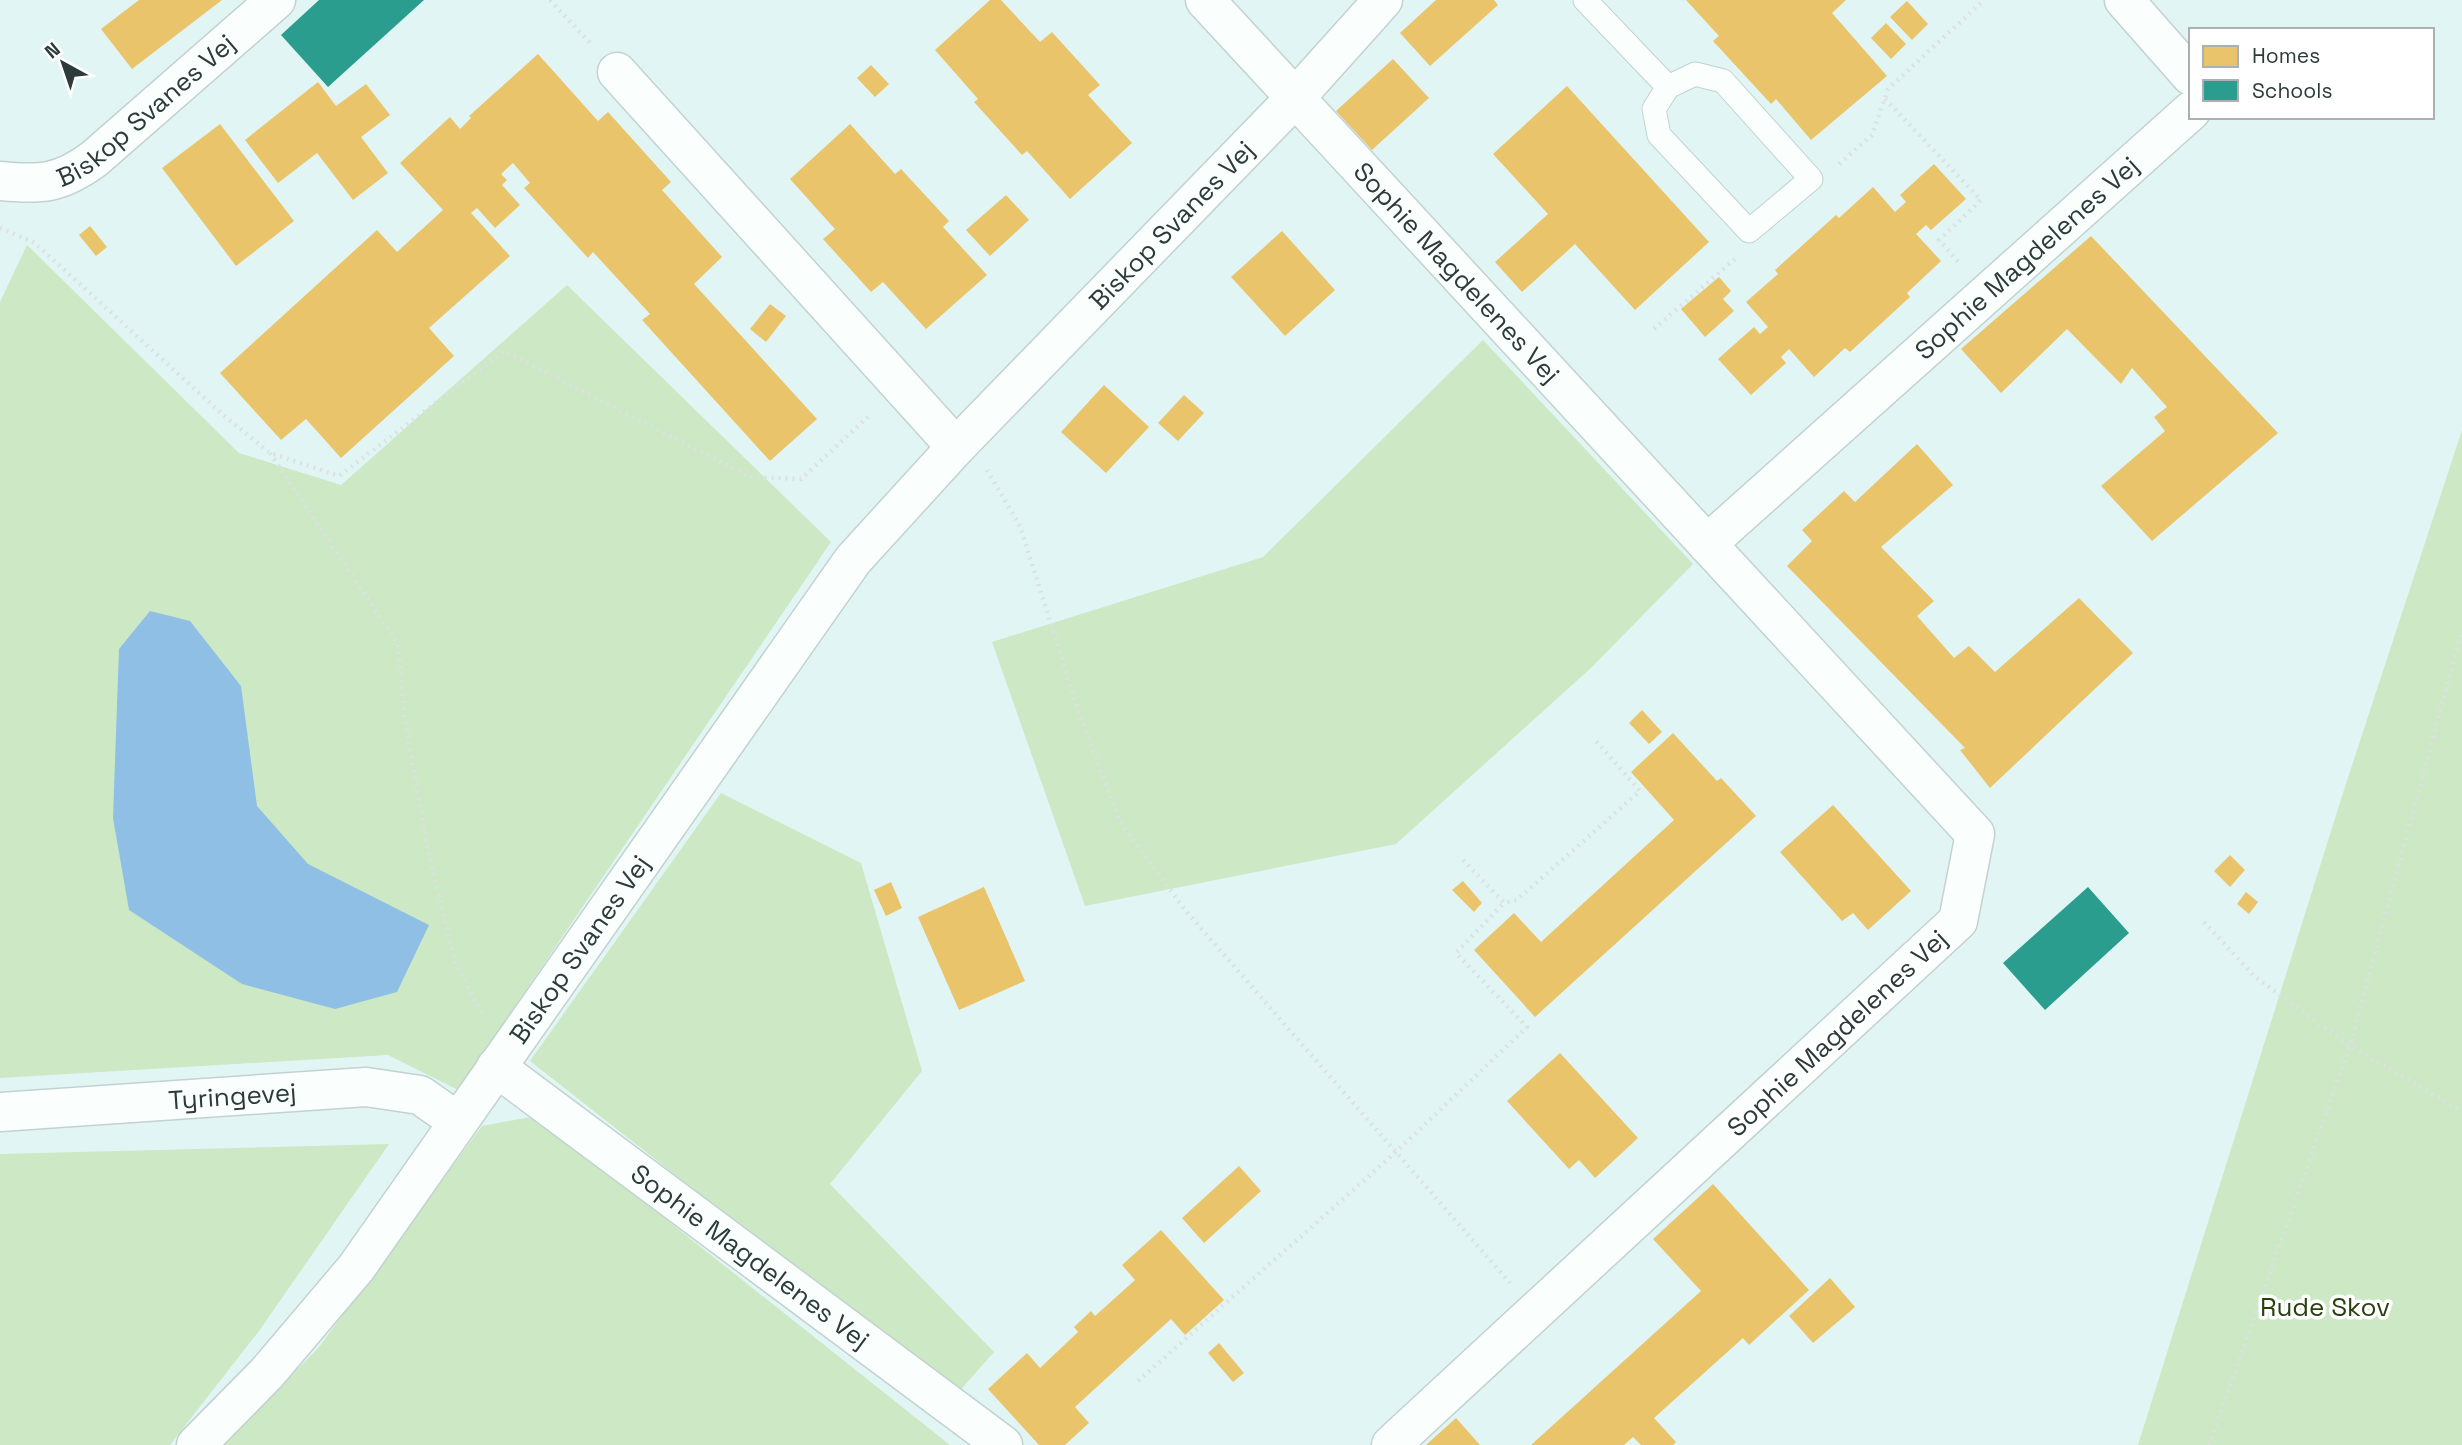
<svg xmlns="http://www.w3.org/2000/svg" width="2462" height="1445" viewBox="0 0 2462 1445" font-family="'Space Grotesk',sans-serif">
<style>
.green{fill:#cce8c4}
.water{fill:#8fbfe5}
.homes{fill:#e9c46a}
.schools{fill:#2a9d8f}
.lines{fill:none;stroke-linecap:round;stroke-linejoin:round}
.service-casing{stroke:#c2d2d0;stroke-width:25}
.minor-casing{stroke:#c2d2d0;stroke-width:41}
.path{stroke:#dce2e1;stroke-width:4.5;stroke-dasharray:2 5;stroke-linecap:butt}
.service{stroke:#fafefd;stroke-width:23}
.minor{stroke:#fafefd;stroke-width:38}
.labels{text-anchor:middle;dominant-baseline:central;stroke-width:7;stroke-linejoin:round;paint-order:stroke}
.street-label{font-size:26px;fill:#2c3b39;stroke:#fff}
.park-label{font-size:26px;fill:#29400f;stroke:#fff}
</style>
<rect width="100%" height="100%" fill="#e1f6f4"/>
<g class="green">
<path d="M27 245 239 453 341 485 567 285 831 542 458 1090 388 1055 0 1078V302Z"/>
<path d="M1483 340 1693 564 1592 667 1396 844 1085 906 992 642 1263 557Z"/>
<path d="M2462 430V1445H2138L2343 793Z"/>
<path d="M721 793 861 863 922 1071 830 1184 994 1352 956 1395 530 1061Z"/>
<path d="M536 1116 950 1445H224L319 1347 482 1126Z"/>
<path d="M389 1144 259 1331 170 1445H0V1154Z"/>
</g>
<path class="water" d="M150 611 190 621 241 686 257 806 308 864 429 925 397 992 335 1009 242 984 129 910 113 818 119 649Z"/>
<g class="homes">
<path d="M139 0H222L132 69 101 29Z"/>
<path d="M990 0H1001L1040 42 1052 32 1100 85 1088 95 1132 143 1070 199 1027 151 1022 155 974 102 978 99 935 50Z"/>
<path d="M1436 0H1494L1498 5 1430 66 1400 33Z"/>
<path d="M1686 0H1846L1832 13 1887 76 1811 140 1776 99 1771 104 1713 41 1719 36Z"/>
<path d="M1907 1 1928 24 1912 40 1890 17Z"/>
<path d="M1886 23 1906 44 1891 59 1871 38Z"/>
<path d="M538 54 598 121 608 112 671 182 662 190 722 257 694 284 817 419 770 461 642 320 650 314 593 252 588 258 524 188 530 183 513 163 501 174 507 180 502 185 520 205 495 228 477 208 471 213 510 256 429 328 454 356 341 458 306 419 281 440 220 373 377 230 397 252 443 210 400 163 450 117 460 129 471 118 469 116Z"/>
<path d="M1393 59 1429 98 1372 150 1336 111Z"/>
<path d="M871 65 889 84 875 97 857 78Z"/>
<path d="M318 82 336 106 366 84 390 115 361 137 388 173 353 200 317 153 278 183 245 140Z"/>
<path d="M1567 86 1709 242 1635 310 1575 244 1522 292 1495 262 1548 214 1493 154Z"/>
<path d="M220 124 294 221 236 266 162 168Z"/>
<path d="M850 124 895 174 901 169 949 221 943 227 987 275 926 329 883 282 871 292 823 239 835 229 790 179Z"/>
<path d="M1934 164 1966 199 1931 230 1926 225 1916 234 1941 261 1907 293 1910 297 1850 352 1845 348 1814 377 1789 349 1781 357 1786 363 1751 395 1718 359 1754 327 1760 334 1768 327 1746 302 1778 274 1775 270 1836 215 1839 218 1873 187 1895 212 1906 202 1900 195Z"/>
<path d="M1006 195 1029 220 990 256 966 230Z"/>
<path d="M90 226 107 247 96 256 79 235Z"/>
<path d="M1282 231 1335 290 1285 336 1231 277Z"/>
<path d="M2091 236 2278 433 2152 541 2101 486 2165 431 2154 417 2167 407 2132 368 2121 384 2067 329 2001 393 1961 349Z"/>
<path d="M1719 277 1731 291 1723 299 1734 311 1705 337 1681 309Z"/>
<path d="M770 304 786 316 766 342 750 329Z"/>
<path d="M1104 385 1149 427 1106 473 1061 432Z"/>
<path d="M1184 395 1204 413 1178 441 1158 423Z"/>
<path d="M1917 444 1953 485 1881 547 1934 601 1917 616 1954 658 1969 646 1995 672 2079 598 2133 653 1990 788 1960 750 1965 748 1787 566 1812 541 1802 530 1844 491 1855 502Z"/>
<path d="M1642 710 1662 732 1649 744 1629 723Z"/>
<path d="M1673 733 1717 781 1721 778 1756 816 1535 1017 1474 950 1514 913 1541 942 1674 820 1631 772Z"/>
<path d="M1833 805 1911 891 1868 930 1853 913 1842 921 1780 852Z"/>
<path d="M2230 855 2245 870 2230 887 2214 871Z"/>
<path d="M1463 881 1482 903 1474 912 1452 890Z"/>
<path d="M891 882 902 908 886 916 874 890Z"/>
<path d="M984 887 1025 981 959 1010 918 917Z"/>
<path d="M2246 892 2258 902 2249 914 2237 904Z"/>
<path d="M1560 1053 1638 1138 1595 1178 1579 1160 1569 1169 1507 1101Z"/>
<path d="M1239 1166 1261 1191 1204 1243 1182 1218Z"/>
<path d="M1713 1184 1809 1290 1749 1345 1743 1338 1654 1418 1676 1442 1673 1445H1641L1633 1437 1624 1445H1531L1701 1291 1653 1239Z"/>
<path d="M1161 1230 1224 1300 1185 1335 1171 1319 1075 1407 1089 1423 1065 1445H1039L988 1389 1027 1353 1040 1368 1078 1332 1074 1327 1091 1311 1095 1316 1135 1280 1122 1265Z"/>
<path d="M1830 1278 1855 1307 1813 1343 1789 1316Z"/>
<path d="M1219 1343 1244 1373 1233 1382 1208 1353Z"/>
<path d="M1456 1418 1480 1445H1426Z"/>
</g>
<g class="schools">
<path d="M319 0H424L328 87 281 35Z"/>
<path d="M2088 887 2129 933 2045 1010 2003 963Z"/>
</g>
<g class="lines">
<defs>
<g id="service">
<path d="M1585 0 1668 87"/>
<path d="M1695 74 1723 81 1811 179 1749 231 1659 135 1654 109 1668 87Z"/>
</g>
<g id="minor">
<path id="s1" d="M1205 0 1975 834 1958 921 1391 1445"/>
<path d="M2124 0 2191 76"/>
<path d="M617 72 956 447"/>
<path id="s2" d="M0 181C41 185 60 184 94 159L276 0"/>
<path id="s3" d="M1707 544 2191 111"/>
<path id="s4" d="M496 1067 1003 1445"/>
<path id="s5" d="M0 1112 366 1087 420 1095 457 1121"/>
<path id="s6" d="M196 1445 267 1373 356 1268 853 560 956 447 1296 97 1383 0"/>
</g>
</defs>
<use href="#service" class="service-casing"/>
<use href="#minor" class="minor-casing"/>
<g class="path">
<path d="M550 0 590 43"/>
<path d="M1885 99 1981 200 1939 240 1961 265"/>
<path d="M1839 164 1872 135 1888 89 1984 0"/>
<path d="M0 228 35 243 222 414 270 453 339 476 504 351 750 477 801 479 871 414"/>
<path d="M1654 329 1736 258"/>
<path d="M270 453 398 644 405 720 428 849 455 963 483 1016"/>
<path d="M987 470 1020 526 1076 704 1120 822 1185 910 1510 1283"/>
<path d="M1463 860 1504 903 1517 900 1640 791 1595 740"/>
<path d="M2204 922 2255 977 2350 1046 2462 1111"/>
<path d="M1138 1381 1396 1152 1527 1027 1456 953 1504 903"/>
<path d="M2209 1445 2350 1046 2462 630"/>
</g>
<use href="#service" class="service"/>
<use href="#minor" class="minor"/>
</g>
<g class="labels">
<g class="street-label">
<text stroke="none"><textPath href="#s2" startOffset="170">Biskop Svanes Vej</textPath></text>
<text stroke="none"><textPath href="#s6" startOffset="1566">Biskop Svanes Vej</textPath></text>
<text stroke="none"><textPath href="#s3" startOffset="429">Sophie Magdelenes Vej</textPath></text>
<text stroke="none"><textPath href="#s1" startOffset="371">Sophie Magdelenes Vej</textPath></text>
<text stroke="none"><textPath href="#s6" startOffset="628">Biskop Svanes Vej</textPath></text>
<text transform="translate(1837 1033) rotate(-43)">Sophie Magdelenes Vej</text>
<text stroke="none"><textPath href="#s5" startOffset="233">Tyringevej</textPath></text>
<text stroke="none"><textPath href="#s4" startOffset="317">Sophie Magdelenes Vej</textPath></text>
</g>
<g class="park-label">
<text x="2325" y="1307">Rude Skov</text>
</g>
</g>
<rect x="2189" y="28" width="245" height="91" fill="#ffffff" stroke="#abb1b0" stroke-width="2"/>
<rect x="2203" y="46" width="35" height="21" fill="#e9c46a" stroke="#abb1b0" stroke-width="2"/>
<text x="2252" y="63" font-size="21" fill="#2c3b39">Homes</text>
<rect x="2203" y="80" width="35" height="21" fill="#2a9d8f" stroke="#abb1b0" stroke-width="2"/>
<text x="2252" y="98" font-size="21" fill="#2c3b39">Schools</text>
<g transform="translate(63 63) rotate(320)" stroke="#ffffff" stroke-width="5" paint-order="stroke">
<path d="M0-5L12 26L0 18L-12 26Z" fill="#2c3b39"/>
<text y="-10" font-size="19" font-weight="bold" text-anchor="middle" fill="#2c3b39">N</text>
</g>
</svg>
